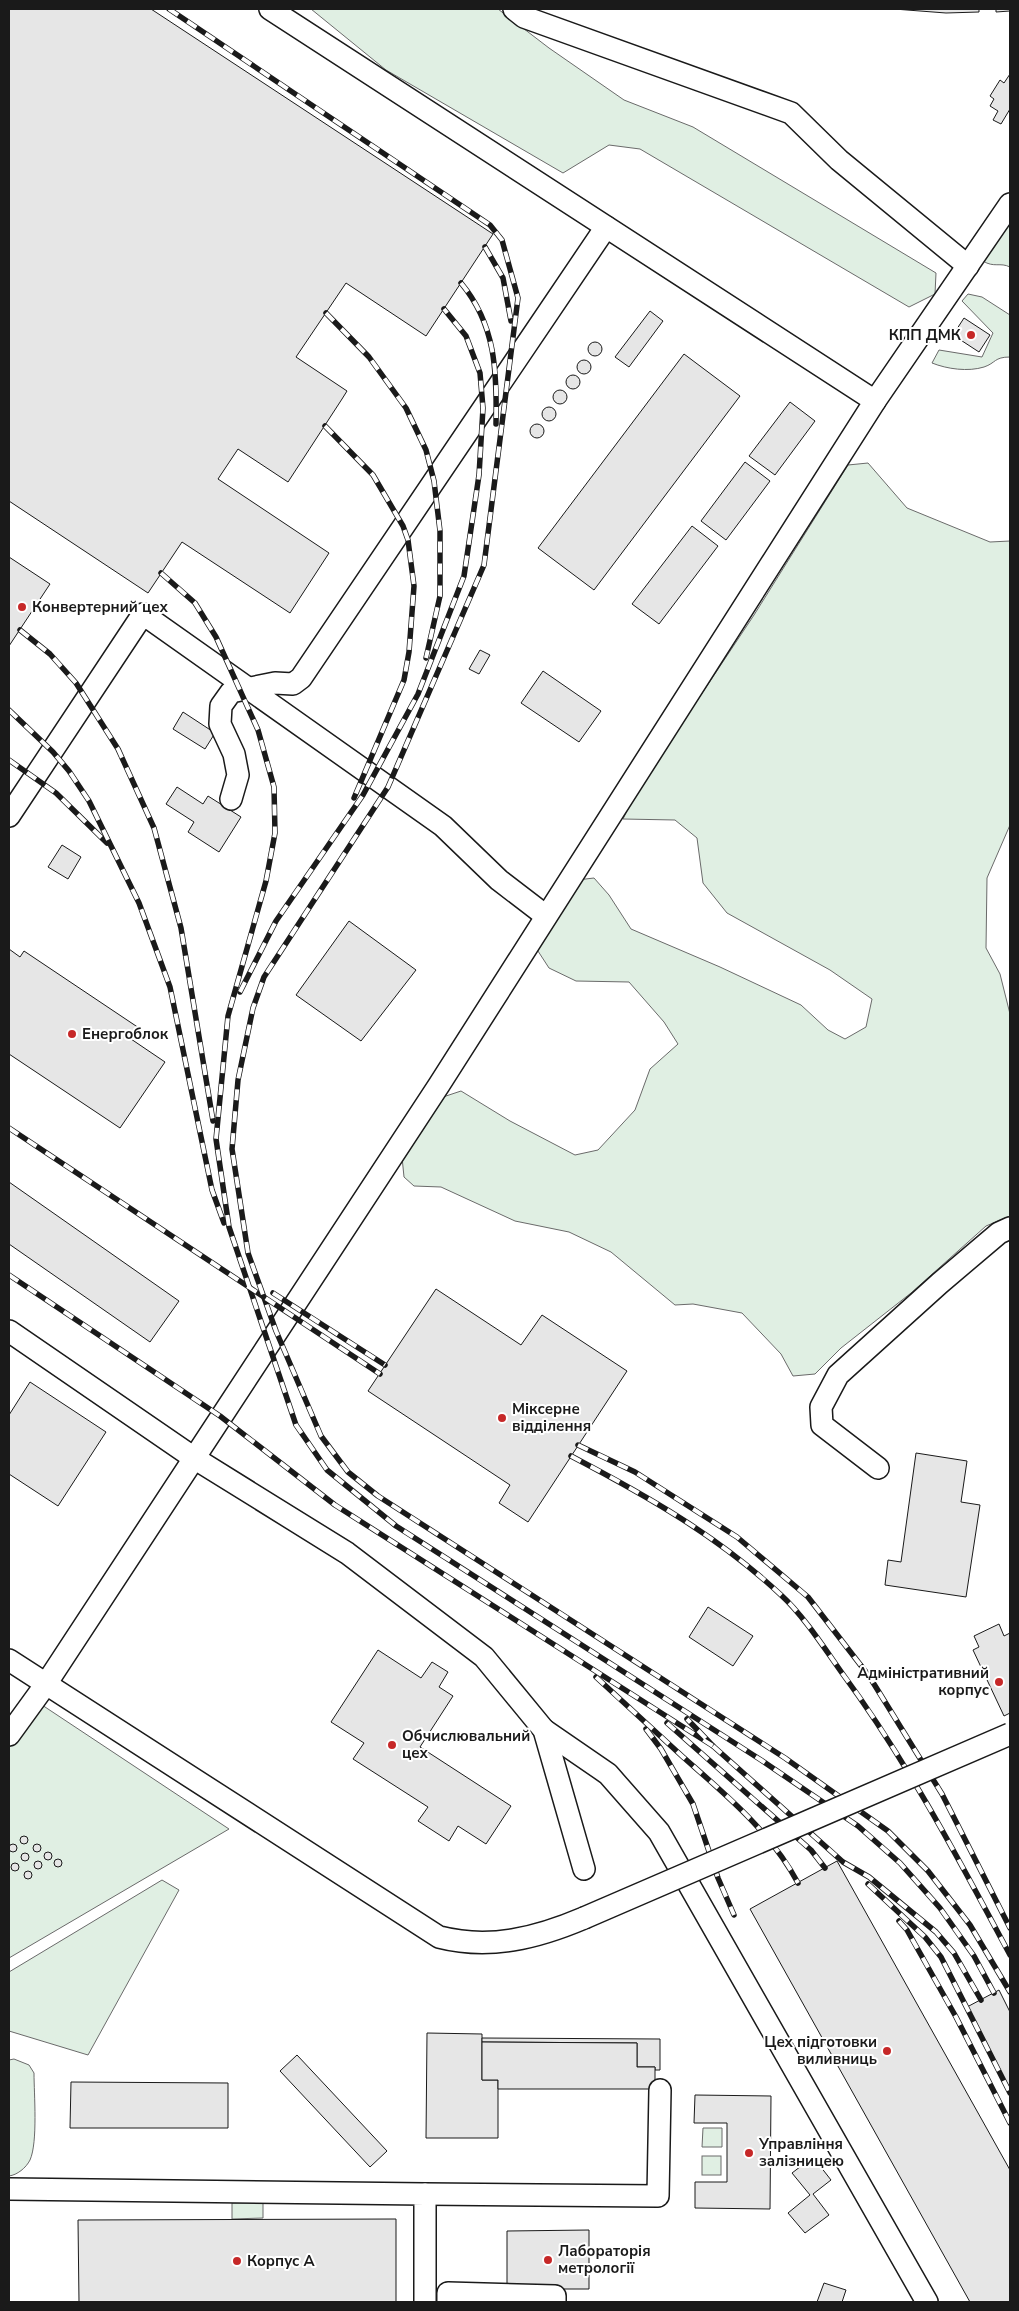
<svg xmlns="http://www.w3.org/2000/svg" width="1019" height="2311" viewBox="0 0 1019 2311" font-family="'Nunito Sans',sans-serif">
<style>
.green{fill:#e0efe3;stroke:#6a6a6a}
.building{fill:#e6e6e6;stroke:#1a1a1a}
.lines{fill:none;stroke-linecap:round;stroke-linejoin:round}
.minor-casing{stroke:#1a1a1a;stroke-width:24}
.minor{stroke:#fff;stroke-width:21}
.rail-casing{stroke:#1a1a1a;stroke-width:5.5}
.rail{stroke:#fff;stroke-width:4;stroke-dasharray:11;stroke-linecap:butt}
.minor-bridge-casing{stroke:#1a1a1a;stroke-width:24;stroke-linecap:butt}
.minor-bridge{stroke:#fff;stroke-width:21}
.poi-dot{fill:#c62828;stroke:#fff;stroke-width:2}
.labels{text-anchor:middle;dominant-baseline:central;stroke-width:4;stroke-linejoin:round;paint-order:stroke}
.poi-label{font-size:15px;font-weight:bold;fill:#1a1a1a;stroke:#fff;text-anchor:start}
</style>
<rect width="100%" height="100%" fill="#fff"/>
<g class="green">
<path d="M311 9H498L549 48 624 100 693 127 936 273 935 294 909 307 640 149 609 145 563 173 386 70Z"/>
<path d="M1010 214V267C1000 262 994 268 983 261Z"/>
<path d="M968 294 982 297 1010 315V357C994 357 996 363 984 367 968 372 947 369 932 363L939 350 982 357 993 333 962 301Z"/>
<path d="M868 463 907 508 990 542 1010 541V825L987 878 986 948 1000 974 1010 1014V1216L986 1226 911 1293 841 1348 815 1374 793 1376 781 1354 742 1313 693 1304 675 1305 611 1252 569 1232 515 1221 441 1187 414 1186 404 1177 402 1157 443 1097 461 1091 510 1121 575 1155 598 1150 635 1110 650 1069 678 1044 664 1022 629 982 576 981 549 968 536 948 577 880 594 878 609 895 631 929 720 967 801 1005 828 1030 845 1039 866 1027 872 999 830 970 727 913 703 883 697 838 675 820 623 819 635 794 754 615 848 465Z"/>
<path d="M39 1703 229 1829 9 1958V1745Z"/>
<path d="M162 1880 179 1890 88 2055 9 2031V1972Z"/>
<path d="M14 2059 29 2065 34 2073C34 2094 38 2142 30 2160 26 2168 17 2175 9 2176V2060Z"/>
<path d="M703 2128H722V2147H702Z"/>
<rect x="702" y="2156" width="19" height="19"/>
<path d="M263 2202V2218L232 2219V2203Z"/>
</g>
<g class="building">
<path d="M9 9H151L493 234 426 336 346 283 296 357 347 391 342 399 288 482 238 449 218 479 329 553 290 613 182 542 148 593 9 501Z"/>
<path d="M894 9H979V12L946 13Z"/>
<path d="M996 9H1010V11L996 12Z"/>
<path d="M1010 74V109L1001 124 993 120 998 111 990 106 994 99 990 96 1000 80 1004 83Z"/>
<path d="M650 311 663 321 629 367 615 357Z"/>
<path d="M964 318 990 335 979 352 953 335Z"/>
<circle cx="595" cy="349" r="7"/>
<path d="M684 354 740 396 594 590 538 548Z"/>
<circle cx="584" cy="367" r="7"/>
<circle cx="573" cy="382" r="7"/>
<circle cx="560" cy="397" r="7"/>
<path d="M790 402 815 421 775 475 749 456Z"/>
<circle cx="549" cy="414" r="7"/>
<circle cx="537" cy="431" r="7"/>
<path d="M745 462 770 481 726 540 701 521Z"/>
<path d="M692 526 718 546 659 624 632 604Z"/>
<path d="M9 557 50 584 9 646Z"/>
<path d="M480 650 490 655 479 674 469 669Z"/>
<path d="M543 671 601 711 579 742 521 703Z"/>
<path d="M183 712 215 733 205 749 173 729Z"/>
<path d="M177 787 203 804 208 796 241 817 219 852 188 832 194 822 166 804Z"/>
<path d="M62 845 81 857 68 879 48 867Z"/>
<path d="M349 921 416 970 361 1041 296 995Z"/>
<path d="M9 949 20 957 24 951 139 1028 131 1039 165 1062 120 1128 9 1054Z"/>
<path d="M9 1182 179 1301 150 1342 9 1244Z"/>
<path d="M436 1289 521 1345 542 1315 627 1371 528 1522 499 1503 510 1485 368 1391Z"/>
<path d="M30 1382 106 1432 58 1506 9 1474V1415Z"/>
<path d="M916 1453 967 1461 961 1502 980 1505 966 1597 885 1585 888 1560 901 1562Z"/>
<path d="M708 1607 753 1636 733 1666 689 1637Z"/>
<path d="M999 1624 1004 1636 1010 1633V1713L1004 1716 973 1650 979 1647 974 1636Z"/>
<path d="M378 1650 421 1678 432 1662 448 1672 439 1687 453 1696 420 1747 511 1806 486 1844 458 1826 449 1841 418 1821 428 1807 353 1759 364 1743 331 1722Z"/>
<circle cx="24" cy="1840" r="4"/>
<circle cx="37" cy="1848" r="4"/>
<circle cx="13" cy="1848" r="4"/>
<circle cx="48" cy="1856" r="4"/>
<circle cx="25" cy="1857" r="4"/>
<circle cx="58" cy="1863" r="4"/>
<circle cx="38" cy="1865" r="4"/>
<path d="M837 1861 1010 2170V2302H970L750 1909Z"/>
<circle cx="15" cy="1867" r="4"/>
<circle cx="28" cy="1875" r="4"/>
<path d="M999 1990 1010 2012V2090L967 2007Z"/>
<path d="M427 2033 482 2034V2080H498V2138H426Z"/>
<path d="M482 2038 660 2039V2070H655V2067H637V2043L482 2042Z"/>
<path d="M482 2042 637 2043V2067H655V2089H498V2080H482Z"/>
<path d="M297 2055 387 2151 370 2167 280 2071Z"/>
<path d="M71 2082 228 2083V2128H70Z"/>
<path d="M695 2095 771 2096 770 2209 695 2208V2182H727V2123H694Z"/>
<path d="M813 2157 831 2180 813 2194 829 2215 805 2233 788 2213 810 2195 792 2173Z"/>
<path d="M396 2219V2302H79L78 2220Z"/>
<path d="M589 2230V2289H507V2231Z"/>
<path d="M824 2283 846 2290 842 2302H817Z"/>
</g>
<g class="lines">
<defs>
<g id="minor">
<path d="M514 9 524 17 791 113 839 160 968 266"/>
<path d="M875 401 1010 204"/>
<path d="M231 799 238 775 234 754 220 724 221 706 231 692 275 683 293 684 301 678 606 227"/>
<path d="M9 816 143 614 443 826 499 880 546 916"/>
<path d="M9 1331 194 1458 347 1553 484 1657 544 1730 584 1869"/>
<path d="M878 1468 822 1425 821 1407 838 1375 940 1283 999 1233 1010 1228"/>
<path d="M9 1660 439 1937C490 1950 537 1938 584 1918"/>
<path d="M544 1730 608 1774 659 1832 927 2302"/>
<path d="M9 1735 46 1684 439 1085 875 401 270 9"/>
<path d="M9 2189 425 2194V2302"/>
<path d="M425 2194 658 2196 660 2090"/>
<path d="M448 2302V2293L555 2296V2302"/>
</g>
</defs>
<use href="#minor" class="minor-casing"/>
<use href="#minor" class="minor"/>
<defs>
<g id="rail">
<path d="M169 9 490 225 502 240 518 298 484 565 388 787 264 977 253 1008 238 1080 232 1149 248 1253 276 1331 321 1436 348 1472 378 1496 785 1758 888 1831 928 1871 970 1925 1010 1992"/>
<path d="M485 247 503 278 511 321"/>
<path d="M461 283C496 325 497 372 496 424"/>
<path d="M326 313 369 357 406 408 426 450 434 481 440 531V596L426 658"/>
<path d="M325 426 373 475 403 526 408 540 414 586 409 652 404 680 354 798"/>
<path d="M161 573 195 603 216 637 258 730 274 787 275 833 266 881 228 1016 216 1139 229 1227 296 1425 327 1470 396 1526 761 1760 858 1826 900 1863 940 1908 974 1956 994 1993"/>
<path d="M20 630 50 654 76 683 118 749 154 828 181 928 213 1121"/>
<path d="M9 710 53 752 69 771 89 801 139 903 170 987 212 1190 224 1223"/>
<path d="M9 760 56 793 107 843"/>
<path d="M240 992 276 921 363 795 418 694 464 576 479 475 483 408 480 373 466 336 444 309"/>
<path d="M9 1128 380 1374"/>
<path d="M9 1275 220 1416 335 1505 713 1746 687 1719"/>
<path d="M273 1293 385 1365"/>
<path d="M578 1445 635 1472 737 1537 808 1597 869 1676 942 1794 1010 1928"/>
<path d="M571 1456C647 1496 718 1536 781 1595 803 1615 825 1649 842 1673 907 1761 958 1858 1010 1955"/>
<path d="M596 1677C625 1704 654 1730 683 1757 726 1795 771 1832 798 1883"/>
<path d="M667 1723 811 1850 825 1868"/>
<path d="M646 1729 661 1749 693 1804 718 1878 734 1915"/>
<path d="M713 1746 843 1862 869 1877 936 1932 954 1953 981 2000"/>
<path d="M868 1884 925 1937 941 1957 1010 2093"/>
<path d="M899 1921 907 1930 956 2017 1010 2123"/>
</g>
</defs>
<use href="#rail" class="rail-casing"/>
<use href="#rail" class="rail"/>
<defs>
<path id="minor-bridge" d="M584 1918 1010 1734"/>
</defs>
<use href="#minor-bridge" class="minor-bridge-casing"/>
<use href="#minor-bridge" class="minor-bridge"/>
</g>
<g class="poi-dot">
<circle cx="971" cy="335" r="5"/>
<circle cx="22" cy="607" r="5"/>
<circle cx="72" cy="1034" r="5"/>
<circle cx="502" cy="1418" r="5"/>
<circle cx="999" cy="1682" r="5"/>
<circle cx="392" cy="1745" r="5"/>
<circle cx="887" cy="2051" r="5"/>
<circle cx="749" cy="2153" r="5"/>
<circle cx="548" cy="2260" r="5"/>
<circle cx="237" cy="2261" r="5"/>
</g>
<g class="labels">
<g class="poi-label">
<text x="961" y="335" text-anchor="end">КПП ДМК</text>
<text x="32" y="607">Конвертерний цех</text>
<text x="82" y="1034">Енергоблок</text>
<text x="512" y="1409">Міксерне<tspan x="512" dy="17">відділення</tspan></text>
<text x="989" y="1673" text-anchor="end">Адміністративний<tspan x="989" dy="17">корпус</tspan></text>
<text x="402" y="1736">Обчислювальний<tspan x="402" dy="17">цех</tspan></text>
<text x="877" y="2042" text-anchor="end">Цех підготовки<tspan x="877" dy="17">виливниць</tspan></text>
<text x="759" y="2144">Управління<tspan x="759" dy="17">залізницею</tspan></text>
<text x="558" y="2251">Лабораторія<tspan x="558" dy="17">метрології</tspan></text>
<text x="247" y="2261">Корпус А</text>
</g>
</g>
<rect width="1019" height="2311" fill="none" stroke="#1a1a1a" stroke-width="20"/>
</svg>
